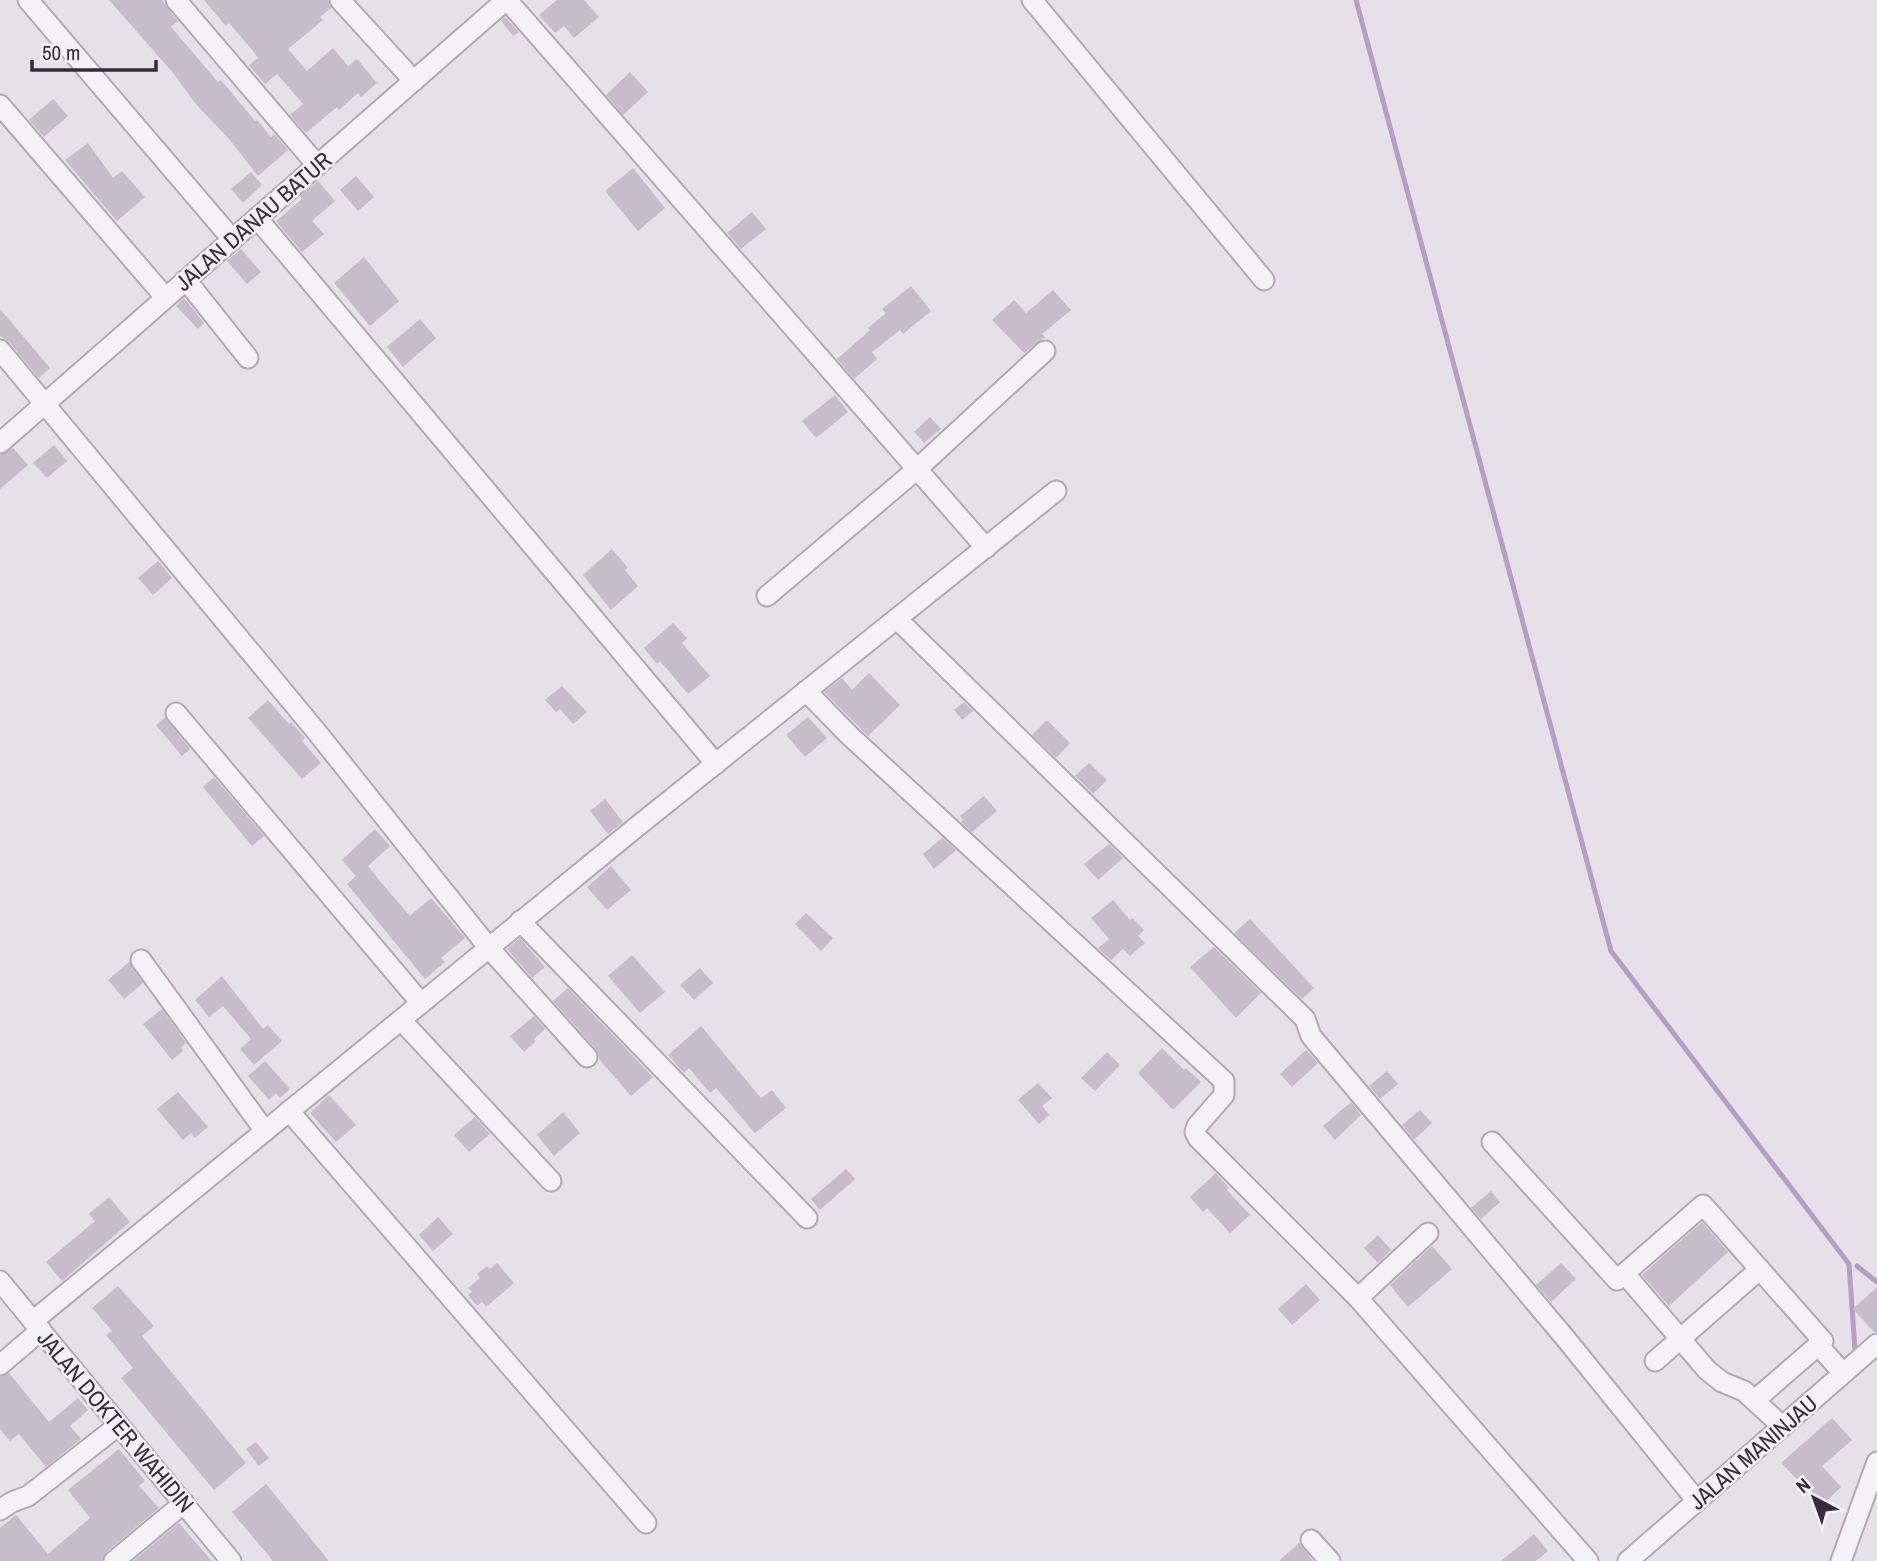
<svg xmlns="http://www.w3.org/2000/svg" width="1877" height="1561" viewBox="0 0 1877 1561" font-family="'Archivo Narrow',sans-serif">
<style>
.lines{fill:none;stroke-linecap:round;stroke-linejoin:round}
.stream{stroke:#b69dc6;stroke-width:5}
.building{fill:#c7bdca}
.minor-casing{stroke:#b2a9b5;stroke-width:23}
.minor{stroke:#f5f2f7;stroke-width:19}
.labels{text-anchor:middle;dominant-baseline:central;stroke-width:5;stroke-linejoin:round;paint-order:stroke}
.street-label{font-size:23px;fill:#392a3e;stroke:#f4eff6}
</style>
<rect width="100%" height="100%" fill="#e6e0e8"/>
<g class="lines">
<g class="stream">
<path d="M1356 0 1611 951 1849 1264 1855 1350"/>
<path d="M1857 1266 1877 1282"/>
</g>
</g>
<g class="building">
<path d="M109 0H162L178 21 171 27 218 82 221 80 255 121 257 120 271 137 274 134 288 150 258 176 229 139 194 102 174 74Z"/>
<path d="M204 0H328L331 8 320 17 323 20 288 49 307 71 333 48 348 66 357 59 377 83 361 97 358 93 339 110 337 107 306 133 290 115 303 104 277 74 265 84 249 65 258 58 253 51 229 23 226 26Z"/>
<path d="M557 0H584L599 17 574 38 564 26 555 33 539 15Z"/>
<path d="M505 17 519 32 513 36 501 21Z"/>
<path d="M630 72 648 92 623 115 606 95Z"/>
<path d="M53 99 68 116 44 137 29 120Z"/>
<path d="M88 143 113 178 122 171 145 197 117 221 65 160Z"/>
<path d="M633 168 665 208 638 231 605 191Z"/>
<path d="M251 172 262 185 243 203 231 189Z"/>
<path d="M356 176 374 197 358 211 340 190Z"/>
<path d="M318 181 335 201 312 221 324 234 302 252 276 221 302 199 300 196Z"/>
<path d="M752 212 766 229 741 249 727 233Z"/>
<path d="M241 249 261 272 247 284 227 261Z"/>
<path d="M364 257 399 301 370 326 334 283Z"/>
<path d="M911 286 931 311 903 334 900 330 872 352 877 359 854 379 837 359 870 330 868 328 886 313 882 309Z"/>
<path d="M1053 290 1071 310 1042 334 1045 337 1024 353 992 320 1014 300 1026 313Z"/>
<path d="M184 298 204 323 198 329 176 306Z"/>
<path d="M0 309 50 368 39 378 9 342 0 336Z"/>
<path d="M420 319 436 338 403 367 387 347Z"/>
<path d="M835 395 848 412 816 438 802 421Z"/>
<path d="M930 417 941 429 924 443 914 432Z"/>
<path d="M54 445 67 461 47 478 33 463Z"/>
<path d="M13 448 28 465 0 489V455Z"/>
<path d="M612 549 628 568 625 570 638 586 611 610 583 575Z"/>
<path d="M158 561 172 578 153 595 138 578Z"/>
<path d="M673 623 687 638 682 643 710 676 688 694 660 661 657 664 644 648Z"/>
<path d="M869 673 900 705 868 736 824 692 842 678 852 690Z"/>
<path d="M562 686 587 712 573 724 560 709 556 712 545 700Z"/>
<path d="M268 700 289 724 291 722 305 738 302 741 321 763 302 779 248 718Z"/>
<path d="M964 702 973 711 962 720 954 710Z"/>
<path d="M165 717 190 749 182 756 156 725Z"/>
<path d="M808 717 827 738 805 757 786 735Z"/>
<path d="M1047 720 1070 743 1056 758 1032 735Z"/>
<path d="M1089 763 1107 780 1093 794 1075 776Z"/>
<path d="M214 777 264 836 252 846 203 787Z"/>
<path d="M984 796 997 811 972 832 961 822 963 820 960 816Z"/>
<path d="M605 799 623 822 608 834 590 811Z"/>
<path d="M375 829 390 846 368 866 384 886 410 916 431 898 465 938 441 958 445 962 425 979 347 884 356 876 342 860Z"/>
<path d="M942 838 956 850 934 869 923 854Z"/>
<path d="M1109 844 1123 858 1098 880 1084 864Z"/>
<path d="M611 866 631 890 607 910 587 887Z"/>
<path d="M1113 900 1130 920 1133 918 1144 930 1138 936 1145 943 1130 956 1123 949 1111 960 1098 948 1109 939 1091 918Z"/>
<path d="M806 913 833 938 821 951 795 924Z"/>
<path d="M1250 919 1314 988 1302 999 1234 933Z"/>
<path d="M520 938 545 967 532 978 507 949Z"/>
<path d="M1214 947 1261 993 1236 1018 1190 967Z"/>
<path d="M632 955 665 992 640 1013 608 976Z"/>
<path d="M129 962 143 983 124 999 108 980Z"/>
<path d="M700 968 713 983 694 1000 680 985Z"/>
<path d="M222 976 263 1029 268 1025 282 1041 254 1065 240 1049 251 1039 223 1006 209 1017 195 1000Z"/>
<path d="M568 988 653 1077 631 1096 599 1059 596 1049 553 1001Z"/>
<path d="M162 1009 186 1043 181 1047 183 1051 172 1060 143 1024Z"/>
<path d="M534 1016 545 1029 534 1039 536 1041 524 1052 510 1036Z"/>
<path d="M701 1026 761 1098 772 1090 786 1108 755 1133 716 1088 710 1093 689 1068 684 1073 668 1055Z"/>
<path d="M1162 1048 1184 1070 1186 1068 1201 1082 1173 1110 1138 1073Z"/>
<path d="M1306 1050 1318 1063 1292 1087 1280 1074Z"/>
<path d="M1107 1052 1120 1065 1095 1091 1081 1078Z"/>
<path d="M265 1061 290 1089 280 1098 276 1093 269 1100 248 1076Z"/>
<path d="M1387 1071 1398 1084 1380 1099 1369 1086Z"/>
<path d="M1038 1083 1052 1098 1042 1106 1049 1115 1039 1124 1018 1100Z"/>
<path d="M178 1092 208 1127 195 1138 191 1133 183 1140 157 1109Z"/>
<path d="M329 1095 356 1125 336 1142 310 1113Z"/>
<path d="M1351 1102 1361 1115 1335 1140 1323 1126Z"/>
<path d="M1420 1110 1432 1123 1414 1140 1402 1125Z"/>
<path d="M563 1112 580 1133 554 1156 537 1135Z"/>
<path d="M475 1117 490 1134 469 1152 454 1135Z"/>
<path d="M846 1169 855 1179 820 1210 811 1199Z"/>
<path d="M1216 1173 1229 1188 1227 1190 1250 1215 1230 1233 1207 1208 1203 1212 1190 1197Z"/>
<path d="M1491 1191 1500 1202 1481 1219 1471 1208Z"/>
<path d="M109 1197 130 1222 62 1281 46 1262 95 1221 89 1214Z"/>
<path d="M438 1217 453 1234 433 1251 419 1235Z"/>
<path d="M1702 1222 1728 1252 1669 1306 1642 1275Z"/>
<path d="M1378 1235 1391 1250 1378 1263 1364 1248Z"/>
<path d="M1432 1246 1452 1269 1408 1307 1390 1285Z"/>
<path d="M497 1263 514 1283 486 1307 482 1302 477 1306 468 1295 472 1292 468 1288 480 1278 477 1274 487 1266 490 1269Z"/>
<path d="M1561 1263 1576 1279 1551 1302 1536 1285Z"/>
<path d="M1306 1284 1320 1300 1292 1325 1278 1309Z"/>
<path d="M118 1286 154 1326 142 1336 246 1463 214 1490 121 1378 133 1368 106 1335 112 1331 92 1308Z"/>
<path d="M1877 1287V1332H1874L1853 1309Z"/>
<path d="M9 1373 49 1422 78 1398 88 1410 70 1426 81 1439 46 1467 19 1434 10 1441 0 1429V1377Z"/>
<path d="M1832 1418 1852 1440 1822 1466 1841 1487 1822 1505 1781 1463Z"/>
<path d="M256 1442 269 1458 259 1466 246 1449Z"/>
<path d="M119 1449 145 1481 139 1486 159 1508 106 1552 102 1561H0V1528L16 1515 48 1554 90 1518 68 1490Z"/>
<path d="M266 1484 329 1561H273L232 1512Z"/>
<path d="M179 1523 212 1561H133Z"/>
<path d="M1534 1534 1548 1551 1536 1561H1501Z"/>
<path d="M1299 1543 1313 1561H1279Z"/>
</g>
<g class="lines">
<defs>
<g id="minor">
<path d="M28 0 232 239"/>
<path d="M176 0 317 165"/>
<path d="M340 0 414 81"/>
<path d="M507 0 986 548"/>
<path d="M1032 0 1264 280"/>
<path d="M0 105 165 297"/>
<path d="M257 218 716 764"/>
<path d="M186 280 248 358"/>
<path d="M0 350 316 731 489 948 587 1057"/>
<path d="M0 443 506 0"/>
<path d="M767 596 916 470 1045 351"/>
<path d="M897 619 1305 1019 1311 1036 1566 1339 1697 1501"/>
<path d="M806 691 849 735 1224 1081V1095L1197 1126 1195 1132 1198 1138 1358 1298 1588 1561"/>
<path d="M176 713 421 1003"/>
<path d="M520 921 807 1218"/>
<path d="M141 960 265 1131"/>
<path d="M401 1020 551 1181"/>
<path d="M289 1111 646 1523"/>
<path d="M1492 1142 1617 1280 1703 1205 1823 1341 1755 1400"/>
<path d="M1625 1274 1707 1370 1722 1382 1744 1391 1782 1426"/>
<path d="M0 1281 231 1561"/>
<path d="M1358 1298 1428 1233"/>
<path d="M33 1321 634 829 1056 491"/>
<path d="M1818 1345 1843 1373"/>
<path d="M1655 1361 1760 1269"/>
<path d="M0 1365 41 1330"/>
<path d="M0 1510 12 1502 28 1496 119 1425"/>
<path d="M1311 1540 1330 1561"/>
<path d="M114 1561 184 1503"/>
<path d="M1628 1561 1877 1344"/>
<path d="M1841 1561 1877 1462"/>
</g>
</defs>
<use href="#minor" class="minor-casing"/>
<use href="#minor" class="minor"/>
</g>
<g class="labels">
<g class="street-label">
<text transform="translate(253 221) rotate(-41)">JALAN DANAU BATUR</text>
<text transform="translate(116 1421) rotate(50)">JALAN DOKTER WAHIDIN</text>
<text transform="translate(1753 1452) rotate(-41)">JALAN MANINJAU</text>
</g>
</g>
<g transform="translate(1814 1498) rotate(319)" stroke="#f4eff6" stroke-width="5" paint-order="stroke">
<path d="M0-5L12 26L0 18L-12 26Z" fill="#392a3e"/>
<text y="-10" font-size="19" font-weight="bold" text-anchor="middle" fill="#392a3e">N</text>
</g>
<path d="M32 60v10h124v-10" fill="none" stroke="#392a3e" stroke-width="3.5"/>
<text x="42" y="60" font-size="21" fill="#392a3e" stroke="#f4eff6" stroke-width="5" paint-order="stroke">50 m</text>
</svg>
